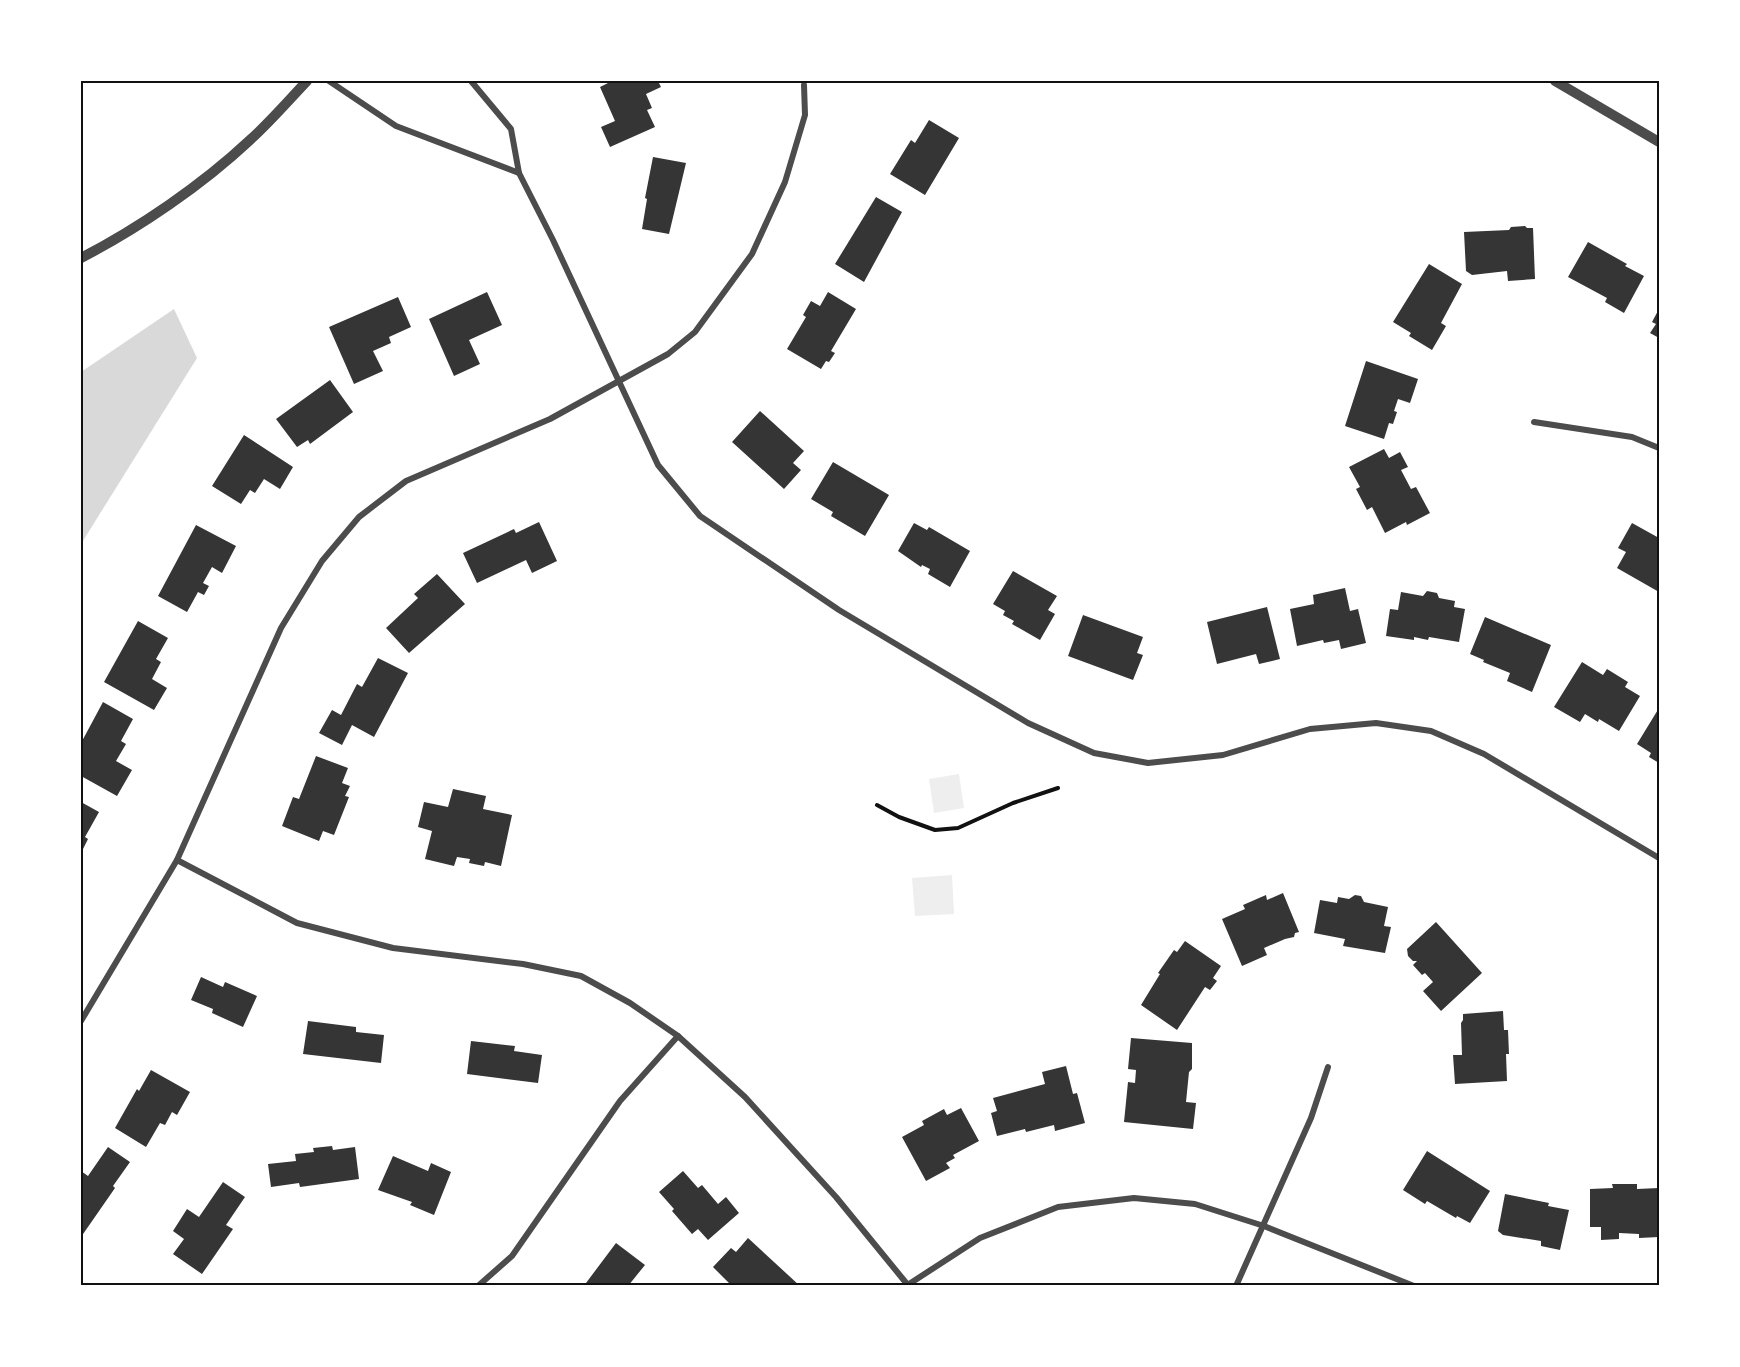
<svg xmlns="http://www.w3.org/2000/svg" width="1740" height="1367" viewBox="0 0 1740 1367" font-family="Quicksand,sans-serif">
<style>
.green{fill:#eee}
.water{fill:#d9d9d9}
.building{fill:#353535}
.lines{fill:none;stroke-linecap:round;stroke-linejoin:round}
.path{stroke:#111;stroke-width:4}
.minor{stroke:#4c4c4c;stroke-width:6}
.tertiary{stroke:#4c4c4c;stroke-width:10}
.neatline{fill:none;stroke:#111;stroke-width:2}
</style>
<rect width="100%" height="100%" fill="#fff"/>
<g class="green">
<path d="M959 774 964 808 934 813 929 779Z"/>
<path d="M952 875 954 914 915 916 912 878Z"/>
</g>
<path class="water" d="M174 309 197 358 81 544V372Z"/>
<g class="building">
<path d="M612 81H658L661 87 646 94 652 108 647 110 655 127 610 147 601 127 615 121 600 87Z"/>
<path d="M929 120 959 138 925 195 890 174 911 140 915 143Z"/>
<path d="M653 157 686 163 669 234 642 229 647 199 645 198Z"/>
<path d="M876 197 902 212 864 282 835 264Z"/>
<path d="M1525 226 1527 228H1533L1535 279 1508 281 1507 271 1472 275 1466 271 1464 232 1509 230 1511 227Z"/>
<path d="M1588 242 1627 264 1625 266 1644 276 1624 313 1605 302 1607 298 1568 277Z"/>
<path d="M1429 264 1462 284 1441 323 1446 326 1432 350 1409 336 1411 333 1393 322Z"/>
<path d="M487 292 502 325 469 340 480 364 454 376 429 319Z"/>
<path d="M828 292 856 309 831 351 835 353 829 362 826 361 821 369 787 349 806 317 803 315 811 301 820 306Z"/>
<path d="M398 297 411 327 389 337 391 343 373 351 383 371 354 384 329 327Z"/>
<path d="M1659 309V338L1650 333 1656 324 1652 322Z"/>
<path d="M1366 361 1418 379 1410 403 1398 399 1394 411 1397 412 1393 424 1389 423 1384 439 1345 426Z"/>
<path d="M330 380 353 412 310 444 308 440 297 447 276 419Z"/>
<path d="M760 411 804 451 793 463 801 470 784 489 732 442Z"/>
<path d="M244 435 293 467 280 489 264 479 255 493 250 490 241 504 212 486Z"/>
<path d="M1384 449 1389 458 1400 452 1408 467 1401 470 1411 489 1416 487 1430 513 1407 525 1406 522 1385 533 1372 507 1367 510 1356 489 1360 487 1349 467Z"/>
<path d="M833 462 889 495 865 536 831 516 833 512 811 499Z"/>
<path d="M539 522 557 561 532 573 526 560 477 583 463 553 514 529 516 533Z"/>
<path d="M914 523 927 530 929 527 970 551 950 587 928 574 930 569 922 565 921 567 898 551Z"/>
<path d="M1632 523 1659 538V592L1617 568 1626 552 1618 548Z"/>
<path d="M196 525 236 546 222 573 212 567 203 583 209 586 204 595 198 592 187 612 158 596Z"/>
<path d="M1013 571 1057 596 1048 610 1055 614 1040 640 1012 624 1014 621 1003 615 1005 611 993 604Z"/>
<path d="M437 574 465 604 409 653 386 628 418 598 414 594Z"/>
<path d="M1345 588 1350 611 1358 609 1366 643 1341 649 1339 640 1324 643 1323 640 1297 646 1290 609 1314 604 1313 595Z"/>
<path d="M1427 591 1437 593 1439 598 1455 601 1454 607 1465 609 1459 642 1429 637 1428 640 1414 637V640L1386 636 1390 609 1398 610 1401 592 1423 596Z"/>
<path d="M1267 607 1280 659 1259 664 1256 654 1217 664 1207 622Z"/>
<path d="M1083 615 1143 637 1137 653 1143 655 1133 680 1068 656Z"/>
<path d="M1485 617 1551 645 1532 692 1507 681 1510 673 1483 662 1484 660 1470 654Z"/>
<path d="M138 621 168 638 156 659 161 662 152 679 167 688 154 710 104 682Z"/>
<path d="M378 658 408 673 374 737 352 725 342 745 319 733 332 710 341 715 357 684 362 687Z"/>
<path d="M1582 662 1603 675 1607 669 1628 682 1625 687 1640 696 1619 731 1599 719 1598 722 1585 714 1580 722 1554 707Z"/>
<path d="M103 702 133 719 121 741 126 744 116 761 132 770 117 796 81 776V743Z"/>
<path d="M1659 708V763L1649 757 1651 753 1637 744Z"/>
<path d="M316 756 348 768 342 783 350 786 345 796 349 797 334 835 323 831 319 841 282 826 293 797 299 799Z"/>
<path d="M453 789 486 796 483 809 512 815 501 866 485 862 484 866 469 863 470 859 457 857 454 866 425 859 432 831 418 827 424 802 448 807Z"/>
<path d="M81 802 99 812 85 837 88 839 81 853Z"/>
<path d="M1283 893 1299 932 1295 933 1294 937 1285 939 1264 948 1267 955 1242 966 1222 919 1245 909 1243 905 1266 895 1267 900Z"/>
<path d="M1355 895 1361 896 1364 902 1388 907 1384 926 1391 927 1385 953 1343 946 1345 939 1314 933 1320 900 1337 903 1338 897 1349 899Z"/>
<path d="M1436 922 1482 973 1441 1011 1423 991 1433 982 1425 973 1422 975 1413 965 1417 961H1413L1408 956 1407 949Z"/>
<path d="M1185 941 1221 966 1213 978 1217 981 1210 990 1205 987 1177 1030 1141 1005 1160 974 1158 973 1174 950 1177 952Z"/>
<path d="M201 977 223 987 225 982 257 996 243 1027 212 1013 213 1009 191 1000Z"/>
<path d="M1503 1011 1504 1030H1508L1509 1054H1506L1507 1081 1455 1084 1453 1055H1462L1461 1023 1463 1020V1014Z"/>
<path d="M308 1021 356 1027V1032L384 1035 381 1063 303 1054Z"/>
<path d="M1131 1038 1192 1043V1069L1189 1072 1186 1102 1196 1103 1193 1129 1124 1122 1128 1082 1135 1083 1136 1070 1128 1069Z"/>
<path d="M471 1041 515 1046 514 1051 542 1055 538 1083 467 1074Z"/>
<path d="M1066 1066 1073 1094 1077 1093 1085 1123 1055 1131 1054 1125 1026 1132 1025 1129 997 1136 991 1113 997 1111 993 1098 1045 1084 1042 1072Z"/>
<path d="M151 1070 190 1092 177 1115 172 1112 165 1125 160 1123 146 1147 115 1128 137 1089 139 1091Z"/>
<path d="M961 1108 979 1141 953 1155 955 1158 946 1163 950 1168 926 1181 902 1137 924 1125 922 1121 944 1109 947 1115Z"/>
<path d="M332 1146 333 1150 355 1147 359 1179 300 1187 299 1183 271 1187 268 1164 296 1161 295 1154 314 1152 313 1148Z"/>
<path d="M108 1147 130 1162 113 1186 115 1188 81 1237V1171L88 1176Z"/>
<path d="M1427 1151 1490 1191 1470 1223 1457 1216 1456 1218 1427 1201 1425 1204 1403 1190Z"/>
<path d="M393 1156 428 1171 431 1163 451 1172 434 1215 410 1205 412 1202 378 1190Z"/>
<path d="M683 1171 698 1188 702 1185 718 1204 726 1197 739 1213 708 1240 698 1229 692 1234 672 1211 674 1209 659 1192Z"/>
<path d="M223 1182 245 1197 226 1225 233 1229 202 1274 173 1254 184 1239 173 1231 187 1209 199 1217Z"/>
<path d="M1612 1184H1637V1189L1659 1188V1237L1639 1238V1234L1619 1233V1239L1601 1240V1227H1590V1189L1613 1188Z"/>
<path d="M1505 1194 1549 1203 1548 1206 1569 1210 1560 1250 1541 1246V1241L1503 1235 1498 1231Z"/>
<path d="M748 1238 800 1286H729L730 1284 713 1267 731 1248 736 1252Z"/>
<path d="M616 1243 645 1265 628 1286H590L586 1283Z"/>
</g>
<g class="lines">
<path class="path" d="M877 805 899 817 935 830 958 828 1013 803 1058 788"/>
<g class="minor">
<path d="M329 81 396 126 519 173"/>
<path d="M471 81 511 129 519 173 553 240 658 465 700 516 839 610 1028 723 1094 753 1148 763 1223 755 1310 729 1376 723 1431 731 1484 754 1659 858"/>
<path d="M1534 422 1632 437 1659 448"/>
<path d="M177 860 297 923 393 948 523 964 581 976 630 1003 678 1036 745 1097 836 1197 907 1284"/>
<path d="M81 1021 177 860 281 628 322 561 359 517 406 481 550 419 668 354 695 332 752 254 785 182 805 115 804 85"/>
<path d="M478 1286 512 1256 620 1101 678 1036"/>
<path d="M906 1286 980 1238 1058 1207 1134 1198 1195 1204 1264 1226 1414 1286"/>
<path d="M1236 1286 1311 1118 1328 1067"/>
</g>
<g class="tertiary">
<path d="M1555 81 1659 142"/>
<path d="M81 258C139 228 202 185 250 140 270 122 288 101 307 81"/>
</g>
</g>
<rect width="1740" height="1367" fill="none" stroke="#ffffff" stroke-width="165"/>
<rect x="82" y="82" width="1576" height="1202" class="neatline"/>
</svg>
